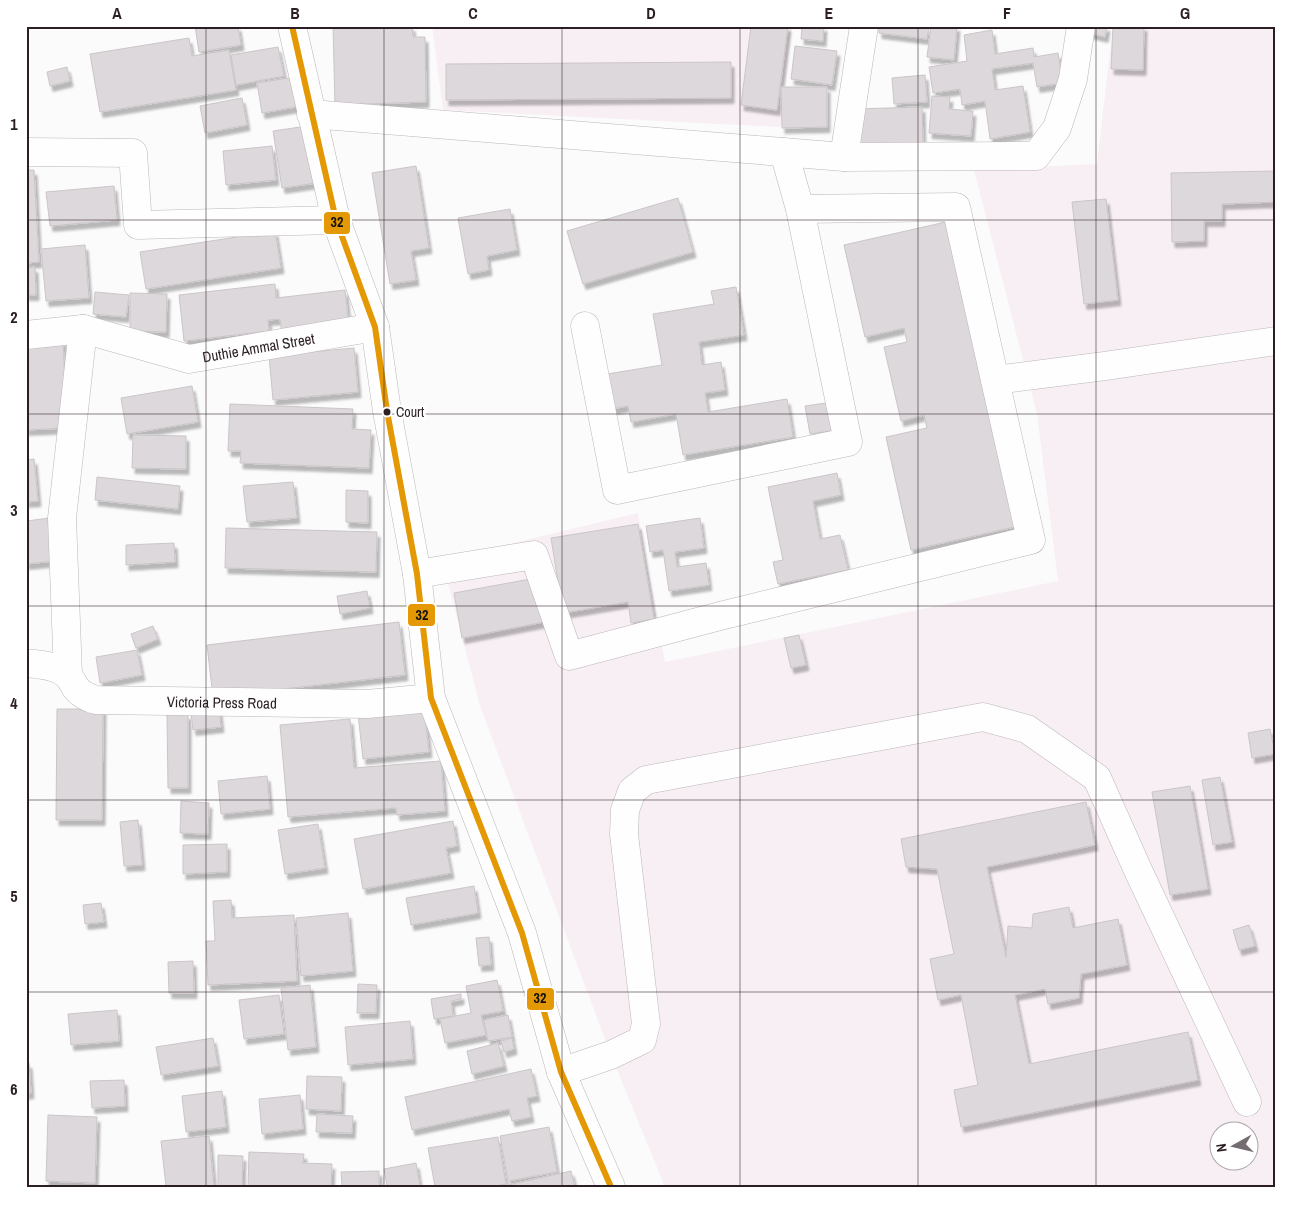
<svg xmlns="http://www.w3.org/2000/svg" width="1302" height="1213" viewBox="0 0 1302 1213" font-family="'Archivo Narrow',sans-serif">
<style>
.built{fill:#f8eff4;fill-rule:evenodd}
.building{fill:#ddd8db;stroke:#cbc5c8;filter:url(#shadow)}
.lines{fill:none;stroke-linecap:round;stroke-linejoin:round}
.minor-casing{stroke:#bcb6b9;stroke-width:29}
.major-casing{stroke:#bcb6b9;stroke-width:29}
.minor{stroke:#fefefe;stroke-width:28}
.major{stroke:#fefefe;stroke-width:28}
.bus-1-casing{stroke:#fff;stroke-width:10}
.bus-1{stroke:#e39804;stroke-width:6}
.grid{fill:none;stroke:#2b1f25;stroke-width:1;stroke-opacity:0.55}
.bus-dot{fill:#2b1f25;stroke:#fff;stroke-width:2}
.labels{text-anchor:middle;dominant-baseline:central;stroke-width:5;stroke-linejoin:round;paint-order:stroke}
.bus-label{font-size:14px;fill:#2b1f25;stroke:#fff;text-anchor:start}
.street-label{font-size:15px;fill:#2b1f25;stroke:#fff}
.line-badge{stroke:#fff;stroke-width:2}
.pale-badge-label{font-size:14px;text-anchor:middle;font-weight:bold;fill:#111}
.neatline{fill:none;stroke:#2b1f25;stroke-width:2}
.grid-label{font-size:16px;text-anchor:middle;font-weight:bold;fill:#2b1f25}
</style>
<defs>
<filter id="shadow"><feDropShadow dx="3" dy="5.5" stdDeviation="1" flood-color="#0004"/></filter>
</defs>
<rect width="100%" height="100%" fill="#fbfbfb"/>
<g class="built">
<path d="M432 26H792L781 127 443 110Z"/>
<path d="M1113 26H1276V1187H665L611 1055 480 706 442 560 638 513 665 662 1058 581 1037 414 974 170 1097 164ZM1220 1130H1250V1160H1220Z"/>
</g>
<g class="building">
<path d="M195 26H238L241 45 199 52Z"/>
<path d="M333 26H412L413 37H425L426 102 335 105Z"/>
<path d="M751 26H788L777 110 741 105Z"/>
<path d="M802 26H824L823 41 801 39Z"/>
<path d="M879 26H929L927 39 879 33Z"/>
<path d="M931 26H957L954 60 927 57Z"/>
<path d="M1091 26H1107L1105 37 1089 33Z"/>
<path d="M1113 26H1144L1143 70 1111 69Z"/>
<path d="M992 30 995 54 1033 48 1034 57 1058 53 1063 83 1037 87 1033 63 992 69 995 90 1023 86 1030 132 990 139 985 101 962 105 960 89 933 93 929 67 967 61 964 35Z"/>
<path d="M189 38 192 56 229 50 236 90 100 112 90 54Z"/>
<path d="M795 46 837 51 832 85 791 79Z"/>
<path d="M278 47 284 76 236 85 231 55Z"/>
<path d="M731 62V98L446 100V64Z"/>
<path d="M67 67 70 81 50 86 47 72Z"/>
<path d="M308 75 313 104 262 113 257 83Z"/>
<path d="M925 75 927 102 894 104 892 78Z"/>
<path d="M781 87H827V127L782 128Z"/>
<path d="M932 96 950 97 949 109 973 111 971 136 929 133Z"/>
<path d="M242 98 247 125 205 133 200 106Z"/>
<path d="M922 107 923 145 856 147 854 109Z"/>
<path d="M307 126 316 183 282 188 273 131Z"/>
<path d="M272 146 276 180 226 185 223 151Z"/>
<path d="M416 166 429 248 411 251 416 280 390 284 372 173Z"/>
<path d="M26 170H34L39 262 26 263Z"/>
<path d="M1276 171V202L1222 204V221H1204V241L1172 242 1171 173Z"/>
<path d="M114 186 117 220 50 226 46 192Z"/>
<path d="M678 198 693 252 583 284 567 231Z"/>
<path d="M1106 199 1118 300 1084 304 1072 202Z"/>
<path d="M510 209 517 250 487 256 489 270 468 274 458 218Z"/>
<path d="M950 221 1019 526 911 550 886 437 927 428 924 415 901 421 884 347 907 342 904 328 865 337 844 245Z"/>
<path d="M275 231 281 268 146 289 140 252Z"/>
<path d="M85 245 89 298 46 301 41 249Z"/>
<path d="M35 267 36 295H26V268Z"/>
<path d="M275 284 276 298 345 290 349 327 282 334 280 319 268 320 269 331 184 341 179 295Z"/>
<path d="M736 287 744 335 699 342 702 365 721 362 725 390 705 393 708 412 787 399 793 437 683 455 676 414 631 422 628 406 612 409 607 374 662 365 653 314 714 304 711 291Z"/>
<path d="M95 292 129 295 126 317 93 314Z"/>
<path d="M130 293 167 294 166 332 130 331Z"/>
<path d="M63 340 67 428 26 430V342Z"/>
<path d="M354 348 358 392 273 400 269 356Z"/>
<path d="M192 386 198 422 127 434 121 398Z"/>
<path d="M833 402 837 430 810 434 805 406Z"/>
<path d="M230 404 353 409 352 429 371 430 369 468 240 463 241 451H228Z"/>
<path d="M133 435 186 436V469L132 468Z"/>
<path d="M34 459 38 501 26 502V460Z"/>
<path d="M837 473 841 495 813 501 820 539 840 535 848 570 778 584 773 562 783 560 768 487Z"/>
<path d="M97 477 180 486 178 509 95 500Z"/>
<path d="M293 482 297 518 247 522 243 486Z"/>
<path d="M346 490 368 491V523L346 522Z"/>
<path d="M50 518 55 561 26 564V521Z"/>
<path d="M700 518 704 548 675 552 677 567 706 563 709 585 669 591 663 550 650 552 646 526Z"/>
<path d="M638 524 654 619 631 623 628 602 563 613 551 538Z"/>
<path d="M226 528 377 532 376 572 225 568Z"/>
<path d="M174 543 175 562 126 565V545Z"/>
<path d="M536 578 544 622 462 638 454 593Z"/>
<path d="M367 591 370 608 340 614 337 596Z"/>
<path d="M399 622 405 675 213 697 207 645Z"/>
<path d="M153 626 158 639 136 648 131 634Z"/>
<path d="M799 635 806 665 791 668 784 638Z"/>
<path d="M137 650 142 675 100 683 96 657Z"/>
<path d="M218 701 221 727 193 730 190 704Z"/>
<path d="M424 707 429 752 363 759 358 714Z"/>
<path d="M57 709H103L102 820H56Z"/>
<path d="M167 714H188V788H168Z"/>
<path d="M350 719 354 768 441 761 445 811 397 815 396 808 288 817 280 725Z"/>
<path d="M1270 729 1275 754 1252 758 1248 733Z"/>
<path d="M267 776 270 809 221 814 218 781Z"/>
<path d="M1220 777 1232 842 1213 845 1202 780Z"/>
<path d="M1190 786 1208 889 1170 895 1152 792Z"/>
<path d="M181 801 209 803 208 834 180 833Z"/>
<path d="M1086 802 1095 845 987 867 1006 957 1008 926 1032 928 1033 914 1069 907 1073 928 1118 919 1127 965 1081 974 1079 998 1048 1004 1045 989 1015 995 1029 1064 1188 1032 1198 1080 961 1127 954 1090 978 1085 961 995 938 1000 930 959 954 954 937 869 906 867 901 839Z"/>
<path d="M138 820 142 865 124 866 120 822Z"/>
<path d="M453 821 457 846 446 848 451 873 363 889 354 839Z"/>
<path d="M318 824 325 868 285 874 278 830Z"/>
<path d="M227 844V872L183 874V845Z"/>
<path d="M474 886 478 913 411 925 406 898Z"/>
<path d="M231 900 232 918 294 915 297 981 208 985 206 941H215L213 901Z"/>
<path d="M101 903 104 922 85 924 83 905Z"/>
<path d="M348 913 353 971 301 976 296 918Z"/>
<path d="M1249 925 1255 946 1239 950 1233 930Z"/>
<path d="M489 937 491 965 479 966 476 938Z"/>
<path d="M193 961 194 993H169L168 962Z"/>
<path d="M497 980 503 1011 481 1015 486 1035 445 1043 440 1019 471 1013 466 986Z"/>
<path d="M358 984 377 985 376 1013H357Z"/>
<path d="M310 985 316 1047 288 1050 281 988Z"/>
<path d="M461 994V999L451 1001 453 1016 434 1019 431 999Z"/>
<path d="M279 995 284 1034 244 1039 239 1000Z"/>
<path d="M117 1010 119 1041 71 1045 68 1014Z"/>
<path d="M508 1015 512 1037 488 1041 484 1020Z"/>
<path d="M410 1021 413 1059 348 1065 345 1027Z"/>
<path d="M213 1038 218 1066 161 1075 156 1047Z"/>
<path d="M512 1038 514 1049 504 1052 501 1041Z"/>
<path d="M498 1043 504 1066 472 1074 467 1051Z"/>
<path d="M26 1063H29L31 1093 26 1094Z"/>
<path d="M531 1069 537 1096 527 1098 531 1117 512 1121 509 1109 412 1130 405 1097Z"/>
<path d="M307 1076 342 1077 341 1111 306 1109Z"/>
<path d="M124 1080 125 1106 92 1108 90 1081Z"/>
<path d="M222 1091 226 1127 186 1132 182 1096Z"/>
<path d="M300 1095 303 1129 262 1134 259 1099Z"/>
<path d="M317 1114 353 1116 352 1133 316 1132Z"/>
<path d="M48 1115 97 1117 95 1183 46 1181Z"/>
<path d="M549 1127 557 1172 508 1181 500 1136Z"/>
<path d="M209 1136 214 1187H166L161 1141Z"/>
<path d="M498 1137 506 1184 491 1187H435L428 1148Z"/>
<path d="M249 1152 304 1154 303 1163 332 1164 331 1187H248Z"/>
<path d="M218 1155 243 1156 242 1187H218Z"/>
<path d="M416 1163 420 1187H387L384 1169Z"/>
<path d="M379 1171V1187H342L341 1172Z"/>
<path d="M571 1171 575 1187H499Z"/>
</g>
<g class="lines">
<defs>
<g id="minor">
<path d="M311 114 844 157 1036 156 1057 128 1073 79 1081 26"/>
<path d="M26 152 133 153 138 225 336 220"/>
<path d="M844 157 864 26"/>
<path d="M585 326 617 490 848 442 800 209 784 152"/>
<path id="s1" d="M26 335 83 329 189 359 375 327"/>
<path d="M995 380 1105 366 1276 341"/>
<path d="M417 574 534 555 569 656 720 616 1031 540 956 207 800 209"/>
<path id="s2" d="M26 663C40 665 57 665 67 675 71 678 73 684 76 688 80 694 88 697 95 700L367 704 431 698"/>
<path d="M68 675 62 518 83 329"/>
<path d="M561 1072 611 1055 642 1040 646 1024 624 834 625 810 632 791 646 780 983 717 1027 729 1097 778 1137 868 1247 1102"/>
</g>
<path id="major" d="M292 26 336 220 375 327 387 411 417 574 431 698 522 933 561 1072 611 1187"/>
</defs>
<use href="#minor" class="minor-casing"/>
<use href="#major" class="major-casing"/>
<use href="#minor" class="minor"/>
<use href="#major" class="major"/>
<defs>
<path id="bus-1" d="M292 26 336 220 375 327 387 411 417 574 431 698 522 933 561 1072 611 1187"/>
</defs>
<use href="#bus-1" class="bus-1-casing"/>
<use href="#bus-1" class="bus-1"/>
</g>
<path class="grid" d="M206 26V1187M384 26V1187M562 26V1187M740 26V1187M918 26V1187M1096 26V1187M26 220H1276M26 414H1276M26 606H1276M26 800H1276M26 992H1276"/>
<circle class="bus-dot" cx="387" cy="412" r="4.5"/>
<g class="labels">
<g class="bus-label">
<text x="396" y="412">Court</text>
</g>
<g class="street-label">
<text stroke="none"><textPath href="#s1" startOffset="238">Duthie Ammal Street</textPath></text>
<text stroke="none"><textPath href="#s2" startOffset="209">Victoria Press Road</textPath></text>
</g>
</g>
<g class="line-badge">
<rect x="323" y="211" width="28" height="24" rx="5" fill="#e39804"/>
<rect x="407" y="603" width="29" height="24" rx="5" fill="#e39804"/>
<rect x="526" y="987" width="29" height="24" rx="5" fill="#e39804"/>
</g>
<g class="pale-badge-label">
<text x="337" y="227">32</text>
<text x="422" y="620">32</text>
<text x="540" y="1003">32</text>
</g>
<rect width="1302" height="1213" fill="none" stroke="#ffffff" stroke-width="55"/>
<g transform="translate(1234 1146) rotate(262)"><circle r="24" fill="#ffffff" stroke="#aaa5a8"/>
<path d="M0-4L9 19L0 12L-9 19Z" fill="#746c70"/>
<text y="-8" font-size="14" font-weight="bold" text-anchor="middle" fill="#2b1f25">N</text>
</g>
<rect x="28" y="28" width="1246" height="1158" class="neatline"/>
<g class="grid-label">
<text x="117" y="19">A</text>
<text x="295" y="19">B</text>
<text x="473" y="19">C</text>
<text x="651" y="19">D</text>
<text x="829" y="19">E</text>
<text x="1007" y="19">F</text>
<text x="1185" y="19">G</text>
<text x="14" y="130">1</text>
<text x="14" y="323">2</text>
<text x="14" y="516">3</text>
<text x="14" y="709">4</text>
<text x="14" y="902">5</text>
<text x="14" y="1095">6</text>
</g>
</svg>
